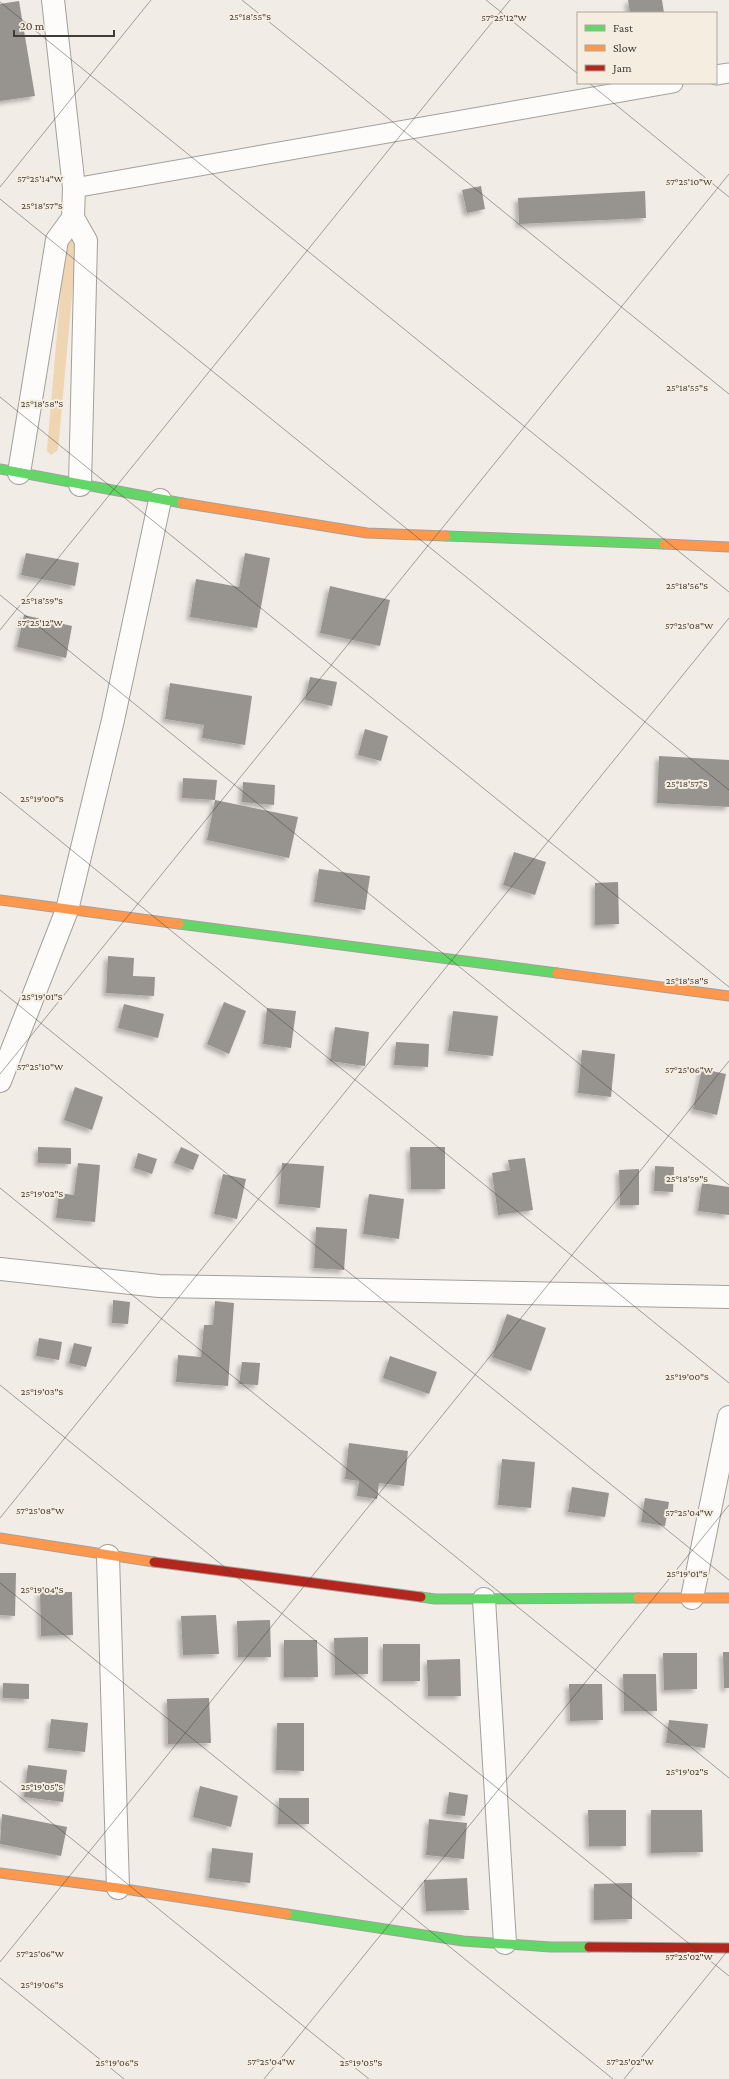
<svg xmlns="http://www.w3.org/2000/svg" width="729" height="2079" viewBox="0 0 729 2079" font-family="'Crimson Pro',serif">
<style>
.green{fill:#efd5b2}
.building{fill:#97938f;filter:url(#shadow)}
.lines{fill:none;stroke-linecap:round;stroke-linejoin:round}
.lane-casing{stroke:#a3a09b;stroke-width:21}
.street-casing{stroke:#a3a09b;stroke-width:24}
.fast-casing{stroke:#a3a09b;stroke-width:11}
.slow-casing{stroke:#a3a09b;stroke-width:11}
.jam-casing{stroke:#a3a09b;stroke-width:11}
.lane{stroke:#fdfcfb;stroke-width:19}
.street{stroke:#fdfcfb;stroke-width:22}
.fast{stroke:#63d668;stroke-width:9}
.slow{stroke:#ff974d;stroke-width:9}
.jam{stroke:#b3261e;stroke-width:9}
.ticks{fill:none;stroke:#3f3b37;stroke-width:1;stroke-opacity:0.45}
.ticks-label{font-size:10px;text-anchor:middle;fill:#3f3b37;stroke:#f6ede1;stroke-width:4;stroke-linejoin:round;paint-order:stroke}
</style>
<defs>
<filter id="shadow"><feDropShadow dx="-3.5" dy="3.5" stdDeviation="2" flood-color="#0004"/></filter>
</defs>
<rect width="100%" height="100%" fill="#f1ece6"/>
<path class="green" d="M70 237 77 241 58 450 51 455 47 451 65 240Z"/>
<g class="building">
<path d="M628 0H662L664 13H630Z"/>
<path d="M19 1 35 96 0 101V4Z"/>
<path d="M481 186 485 209 467 213 462 190Z"/>
<path d="M645 191 646 218 519 224 518 198Z"/>
<path d="M26 553 79 563 75 586 21 575Z"/>
<path d="M245 553 270 558 257 628 190 617 196 579 239 587Z"/>
<path d="M330 586 390 600 380 646 320 633Z"/>
<path d="M24 615 72 626 66 658 17 647Z"/>
<path d="M310 677 337 682 332 706 305 700Z"/>
<path d="M170 683 252 696 245 745 202 738 204 725 165 719Z"/>
<path d="M365 729 388 736 381 761 358 755Z"/>
<path d="M659 756 729 760V807L657 803Z"/>
<path d="M183 778 217 780 215 800 182 798Z"/>
<path d="M243 782 275 785 274 805 242 802Z"/>
<path d="M215 800 298 817 289 858 207 840Z"/>
<path d="M514 852 546 862 535 895 503 885Z"/>
<path d="M319 869 370 876 365 910 314 902Z"/>
<path d="M618 882 619 924 595 925V883Z"/>
<path d="M108 956 134 958 133 976 155 977 154 996 106 993Z"/>
<path d="M224 1002 246 1011 229 1054 207 1044Z"/>
<path d="M124 1004 164 1014 158 1038 118 1028Z"/>
<path d="M267 1008 296 1011 291 1048 263 1044Z"/>
<path d="M453 1011 498 1016 493 1056 448 1051Z"/>
<path d="M335 1027 369 1032 365 1066 330 1061Z"/>
<path d="M396 1042 429 1044 428 1067 394 1065Z"/>
<path d="M582 1050 615 1054 611 1097 578 1093Z"/>
<path d="M702 1069 726 1074 717 1115 693 1109Z"/>
<path d="M75 1087 103 1097 92 1130 64 1120Z"/>
<path d="M38 1147 71 1148V1164L38 1163Z"/>
<path d="M181 1147 199 1155 193 1170 174 1163Z"/>
<path d="M410 1147H445V1189H411Z"/>
<path d="M138 1153 157 1159 152 1174 134 1168Z"/>
<path d="M525 1158 533 1210 498 1215 492 1173 510 1170 508 1160Z"/>
<path d="M78 1163 100 1165 95 1222 56 1218 59 1193 74 1195Z"/>
<path d="M282 1163 324 1166 320 1208 279 1204Z"/>
<path d="M655 1166 674 1167 673 1192 654 1191Z"/>
<path d="M639 1169V1205H620L619 1170Z"/>
<path d="M223 1174 246 1179 237 1219 214 1214Z"/>
<path d="M702 1183 729 1187V1215L698 1211Z"/>
<path d="M369 1194 404 1199 399 1239 363 1234Z"/>
<path d="M316 1227 347 1229 344 1270 314 1268Z"/>
<path d="M113 1300 130 1302 128 1324 112 1323Z"/>
<path d="M215 1301 234 1303 228 1386 176 1382 178 1355 201 1357 204 1325H213Z"/>
<path d="M507 1314 546 1328 531 1371 492 1357Z"/>
<path d="M39 1338 62 1342 59 1360 36 1356Z"/>
<path d="M74 1343 92 1347 86 1367 69 1363Z"/>
<path d="M390 1356 437 1372 429 1394 383 1378Z"/>
<path d="M242 1362 260 1363 258 1385 239 1384Z"/>
<path d="M349 1443 408 1451 404 1486 379 1483 377 1499 357 1496 359 1481 345 1479Z"/>
<path d="M502 1459 535 1462 531 1508 498 1505Z"/>
<path d="M572 1487 609 1493 605 1517 568 1512Z"/>
<path d="M645 1498 669 1502 665 1526 641 1522Z"/>
<path d="M0 1573H16L15 1616 0 1615Z"/>
<path d="M40 1592H72L73 1635 41 1636Z"/>
<path d="M216 1615 219 1654 183 1655 181 1616Z"/>
<path d="M270 1620 271 1657H238L237 1621Z"/>
<path d="M368 1637V1674L335 1675 334 1638Z"/>
<path d="M284 1640H317L318 1677H284Z"/>
<rect x="383" y="1644" width="37" height="37"/>
<path d="M723 1652H729V1688H724Z"/>
<path d="M663 1653H697V1689L664 1690Z"/>
<path d="M460 1659 461 1696H428L427 1660Z"/>
<path d="M623 1674H656L657 1711H624Z"/>
<path d="M3 1683 29 1684V1699L3 1698Z"/>
<path d="M569 1684H602L603 1720 570 1721Z"/>
<path d="M209 1698 211 1743 168 1744 167 1699Z"/>
<path d="M51 1719 88 1723 85 1752 48 1748Z"/>
<path d="M669 1720 708 1724 705 1748 666 1743Z"/>
<path d="M277 1723H304V1771L276 1770Z"/>
<path d="M28 1765 67 1770 63 1802 24 1797Z"/>
<path d="M200 1786 238 1796 231 1827 193 1817Z"/>
<path d="M449 1792 468 1795 465 1816 446 1814Z"/>
<path d="M279 1798H309V1824H278Z"/>
<path d="M588 1810H626V1846H589Z"/>
<path d="M651 1810H702L703 1852 651 1853Z"/>
<path d="M2 1814 67 1827 61 1856 0 1844Z"/>
<path d="M429 1819 467 1823 464 1859 426 1855Z"/>
<path d="M212 1848 253 1853 250 1883 209 1878Z"/>
<path d="M467 1878 469 1910 426 1911 424 1880Z"/>
<path d="M632 1883V1919L594 1920V1884Z"/>
</g>
<g class="lines">
<defs>
<g id="lane">
<path d="M716 75 729 73"/>
<path d="M74 188 673 83"/>
</g>
<g id="street">
<path d="M53 0 74 188 73 218"/>
<path d="M19 473 57 240 73 218 86 241 80 485"/>
<path d="M0 1081 67 910 113 720 160 500"/>
<path d="M0 1269 159 1286 729 1297"/>
<path d="M108 1556 118 1888"/>
<path d="M692 1598 729 1417"/>
<path d="M484 1599 505 1943"/>
</g>
<g id="fast">
<path d="M0 469 182 503"/>
<path d="M446 536 664 544"/>
<path d="M179 924 557 973"/>
<path d="M421 1597 435 1599 638 1598"/>
<path d="M287 1914 463 1941 551 1947H589"/>
</g>
<g id="slow">
<path d="M182 503 367 533 446 536"/>
<path d="M664 544 729 547"/>
<path d="M0 900 179 924"/>
<path d="M557 973 729 996"/>
<path d="M0 1538 154 1562"/>
<path d="M638 1598H729"/>
<path d="M0 1873 118 1888 287 1914"/>
</g>
<g id="jam">
<path d="M154 1562 421 1597"/>
<path d="M589 1947 729 1948"/>
</g>
</defs>
<use href="#lane" class="lane-casing"/>
<use href="#street" class="street-casing"/>
<use href="#fast" class="fast-casing"/>
<use href="#slow" class="slow-casing"/>
<use href="#jam" class="jam-casing"/>
<use href="#lane" class="lane"/>
<use href="#street" class="street"/>
<use href="#fast" class="fast"/>
<use href="#slow" class="slow"/>
<use href="#jam" class="jam"/>
</g>
<path class="ticks" d="M242 0 729 394M486 0 578 74M0 2 729 592M589 83 729 197M0 187 151 0M0 199 729 790M0 397 729 987M0 595 729 1185M0 630 510 0M0 792 729 1383M0 990 729 1580M0 1074 729 174M0 1188 729 1778M0 1385 729 1976M0 1518 729 618M0 1583 613 2079M0 1781 369 2079M0 1962 729 1061M0 1978 124 2079M264 2079 729 1505M624 2079 729 1949"/>
<g class="ticks-label">
<text x="250" y="20">25°18'55"S</text>
<text x="504" y="21">57°25'12"W</text>
<text x="40" y="182">57°25'14"W</text>
<text x="689" y="185">57°25'10"W</text>
<text x="42" y="209">25°18'57"S</text>
<text x="687" y="391">25°18'55"S</text>
<text x="42" y="407">25°18'58"S</text>
<text x="687" y="589">25°18'56"S</text>
<text x="42" y="604">25°18'59"S</text>
<text x="40" y="626">57°25'12"W</text>
<text x="689" y="629">57°25'08"W</text>
<text x="687" y="787">25°18'57"S</text>
<text x="42" y="802">25°19'00"S</text>
<text x="687" y="984">25°18'58"S</text>
<text x="42" y="1000">25°19'01"S</text>
<text x="40" y="1070">57°25'10"W</text>
<text x="689" y="1073">57°25'06"W</text>
<text x="687" y="1182">25°18'59"S</text>
<text x="42" y="1197">25°19'02"S</text>
<text x="687" y="1380">25°19'00"S</text>
<text x="42" y="1395">25°19'03"S</text>
<text x="40" y="1514">57°25'08"W</text>
<text x="689" y="1516">57°25'04"W</text>
<text x="687" y="1577">25°19'01"S</text>
<text x="42" y="1593">25°19'04"S</text>
<text x="687" y="1775">25°19'02"S</text>
<text x="42" y="1790">25°19'05"S</text>
<text x="40" y="1957">57°25'06"W</text>
<text x="689" y="1960">57°25'02"W</text>
<text x="42" y="1988">25°19'06"S</text>
<text x="271" y="2065">57°25'04"W</text>
<text x="630" y="2065">57°25'02"W</text>
<text x="117" y="2066">25°19'06"S</text>
<text x="361" y="2066">25°19'05"S</text>
</g>
<rect x="577" y="12" width="140" height="72" fill="#f6ede1" stroke="#ada69d"/>
<rect x="585" y="25" width="20" height="6" fill="#63d668" stroke="#ada69d"/>
<text x="613" y="32" font-size="12" fill="#3f3b37">Fast</text>
<rect x="585" y="45" width="20" height="6" fill="#ff974d" stroke="#ada69d"/>
<text x="613" y="52" font-size="12" fill="#3f3b37">Slow</text>
<rect x="585" y="65" width="20" height="6" fill="#b3261e" stroke="#ada69d"/>
<text x="613" y="72" font-size="12" fill="#3f3b37">Jam</text>
<path d="M14 30v6h100v-6" fill="none" stroke="#3f3b37" stroke-width="2"/>
<text x="20" y="30" font-size="12" fill="#3f3b37" stroke="#f6ede1" stroke-width="3" paint-order="stroke">20 m</text>
</svg>
